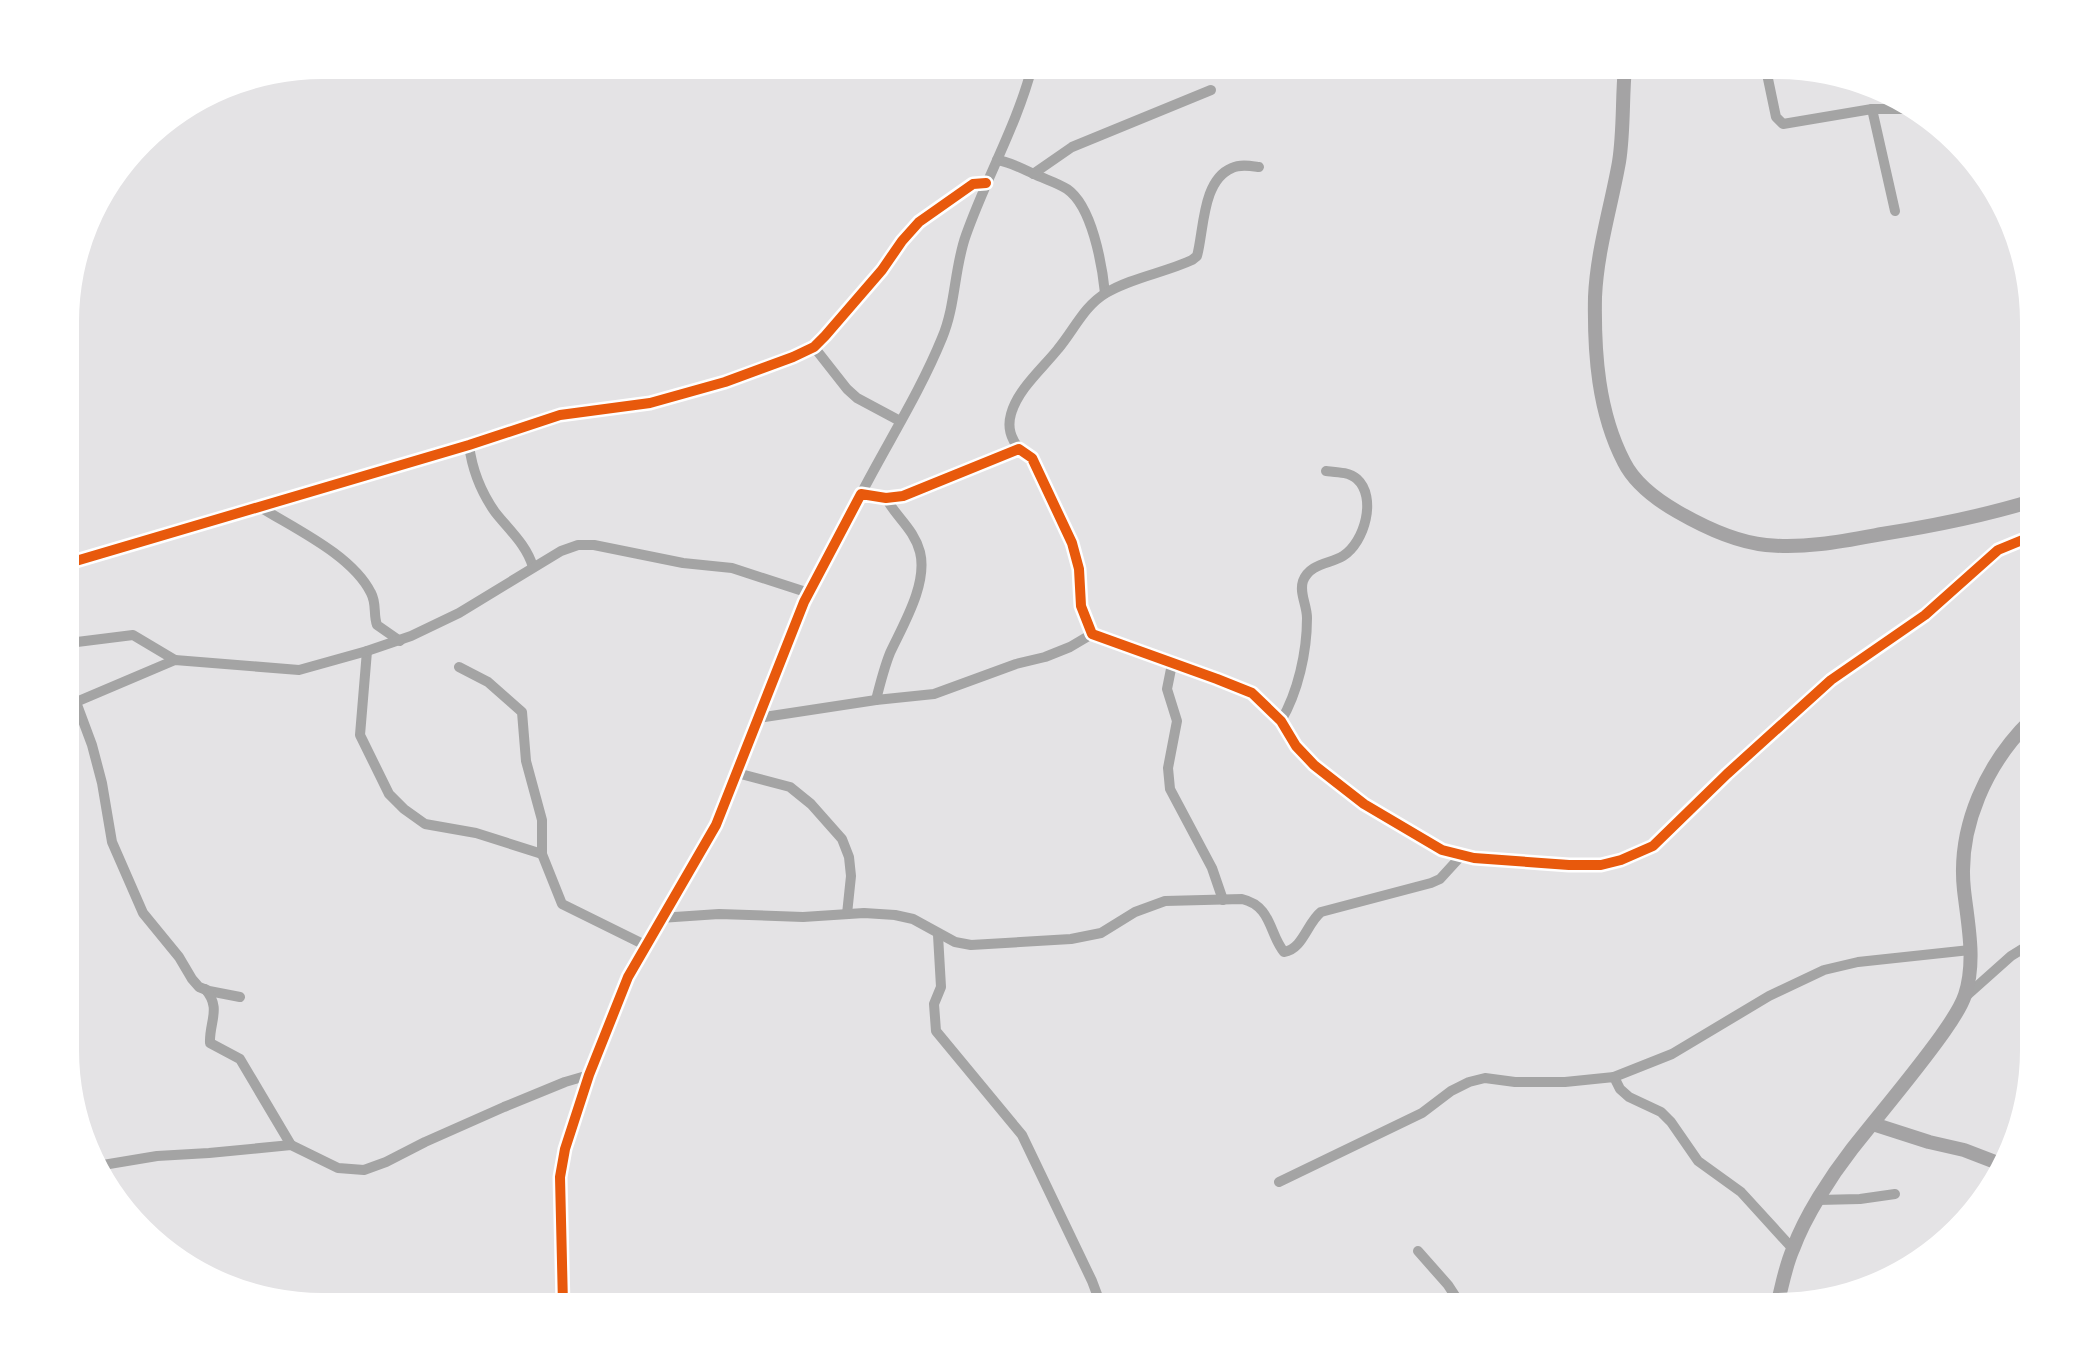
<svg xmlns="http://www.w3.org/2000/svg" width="2099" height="1372" viewBox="0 0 2099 1372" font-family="'DM Sans',sans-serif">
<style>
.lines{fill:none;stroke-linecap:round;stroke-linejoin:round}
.street{stroke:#a4a4a4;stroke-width:10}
.secondary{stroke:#a4a3a4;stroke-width:14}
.cycleway-casing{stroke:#fff;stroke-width:15}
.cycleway{stroke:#e8590c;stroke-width:10}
</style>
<rect width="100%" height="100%" fill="#e4e3e5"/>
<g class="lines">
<g class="street">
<path d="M1767 67V74L1776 117 1783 124 1872 109H1918"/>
<path d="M1872 109 1895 211"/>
<path d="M997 160C1011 162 1020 168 1032 173 1044 179 1056 182 1067 189 1092 206 1102 264 1105 293"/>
<path d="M1033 174 1072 147 1211 90"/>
<path d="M814 347 847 389 857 398 900 421"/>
<path d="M469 445C472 469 481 492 495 512 509 530 526 544 533 567"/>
<path d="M1019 449C1011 438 1007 428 1011 414 1018 389 1042 369 1058 349 1074 330 1084 306 1106 293 1133 277 1164 273 1192 260L1197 256C1204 231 1202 180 1232 168 1240 164 1251 166 1259 167"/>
<path d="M861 494C888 442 920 392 942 338 956 305 954 268 966 235 986 178 1017 125 1032 67"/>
<path d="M260 507C295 529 352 555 371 593 377 604 373 614 377 625L400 641"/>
<path d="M69 563 469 445 560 415 650 403 725 382 793 357 814 347 825 336 882 270 902 241 919 222 973 184 986 183"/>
<path d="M69 643 133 635 175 660"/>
<path d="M367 651 360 735 389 794 404 809 425 824 476 833 542 854"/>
<path d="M1172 664 1167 689 1177 721 1168 768 1170 789 1212 868 1223 900"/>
<path d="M459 667 488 682 522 712 526 761 542 820V854L562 904 645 945"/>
<path d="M876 700C880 684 884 668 890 653 903 625 928 584 920 552 914 529 896 517 886 498"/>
<path d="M76 702 92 745 102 783 112 842 143 913 179 957 192 979 199 987 209 991 240 997"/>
<path d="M69 705 175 660 299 670 367 651 411 636 459 613 561 551 578 545H594L683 563 732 568 809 593"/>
<path d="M758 718 876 700 934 694 1016 664 1045 657 1070 647 1092 634"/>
<path d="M1281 721C1298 692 1307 652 1307 618 1307 605 1299 593 1303 581 1310 563 1330 564 1343 556 1365 542 1377 497 1357 479 1349 472 1336 472 1326 471"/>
<path d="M737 773 790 787 811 804 842 839 849 857 851 876 847 914"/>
<path d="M660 918 719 914 803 917 864 913 895 915 913 919 955 942 971 945 1071 939 1101 933 1135 912 1165 901 1242 899C1272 906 1269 934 1284 952 1303 949 1307 923 1321 912L1431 883 1440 879 1461 856"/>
<path d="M938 935 941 987 934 1004 936 1031 1022 1135 1092 1281 1101 1305"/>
<path d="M205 989C222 1008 209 1022 210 1043L240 1059 291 1145"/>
<path d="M1965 997 2011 956 2032 943"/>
<path d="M1614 1077 1672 1054 1769 996 1824 970 1858 962 1970 950"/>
<path d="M97 1166 157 1156 209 1153 291 1145 338 1168 364 1170 386 1162 425 1142 504 1107 565 1082 589 1075"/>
<path d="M1279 1182 1422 1113 1451 1091 1469 1082 1485 1078 1515 1082H1565L1614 1077 1620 1089 1629 1097 1661 1112 1671 1122 1698 1161 1741 1192 1793 1249"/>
<path d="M1818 1200 1860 1199 1895 1194"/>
<path d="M1418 1251 1448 1285 1461 1305"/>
<path d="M563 1305 560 1177 565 1149 589 1075 628 977 716 825 804 602 861 494 886 498 903 496 1019 449 1032 458 1072 543 1079 569 1081 606 1092 634 1217 679 1252 693 1281 721 1296 746 1314 765 1364 804 1442 850 1474 858 1569 865H1601L1621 860 1653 846 1727 774 1831 680 1925 615 1998 550 2032 536"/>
</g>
<g class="secondary">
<path d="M1625 67C1622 98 1624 131 1619 162 1611 207 1597 251 1595 297 1594 353 1598 412 1624 462 1635 484 1657 500 1678 512 1704 527 1736 542 1766 545 1805 549 1844 541 1882 534 1933 526 1983 516 2032 501"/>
<path d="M1873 1124 1929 1142 1964 1150 2003 1165"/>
<path d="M1777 1305C1782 1287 1785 1267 1793 1249 1805 1216 1831 1176 1852 1149 1882 1111 1913 1075 1941 1036 1950 1023 1960 1010 1965 995 1976 961 1968 925 1964 890 1957 827 1987 762 2032 719"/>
</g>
<defs>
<g id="cycleway">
<path d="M69 563 469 445 560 415 650 403 725 382 793 357 814 347 825 336 882 270 902 241 919 222 973 184 986 183"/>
<path d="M563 1305 560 1177 565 1149 589 1075 628 977 716 825 804 602 861 494 886 498 903 496 1019 449 1032 458 1072 543 1079 569 1081 606 1092 634 1217 679 1252 693 1281 721 1296 746 1314 765 1364 804 1442 850 1474 858 1569 865H1601L1621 860 1653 846 1727 774 1831 680 1925 615 1998 550 2032 536"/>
</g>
</defs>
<use href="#cycleway" class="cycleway-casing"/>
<use href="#cycleway" class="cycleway"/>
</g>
<path d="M0 0H2099V1372H0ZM322 79H1777A243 243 0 0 1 2020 322V1050A243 243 0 0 1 1777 1293H322A243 243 0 0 1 79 1050V322A243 243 0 0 1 322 79Z" fill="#fff" fill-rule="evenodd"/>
</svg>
